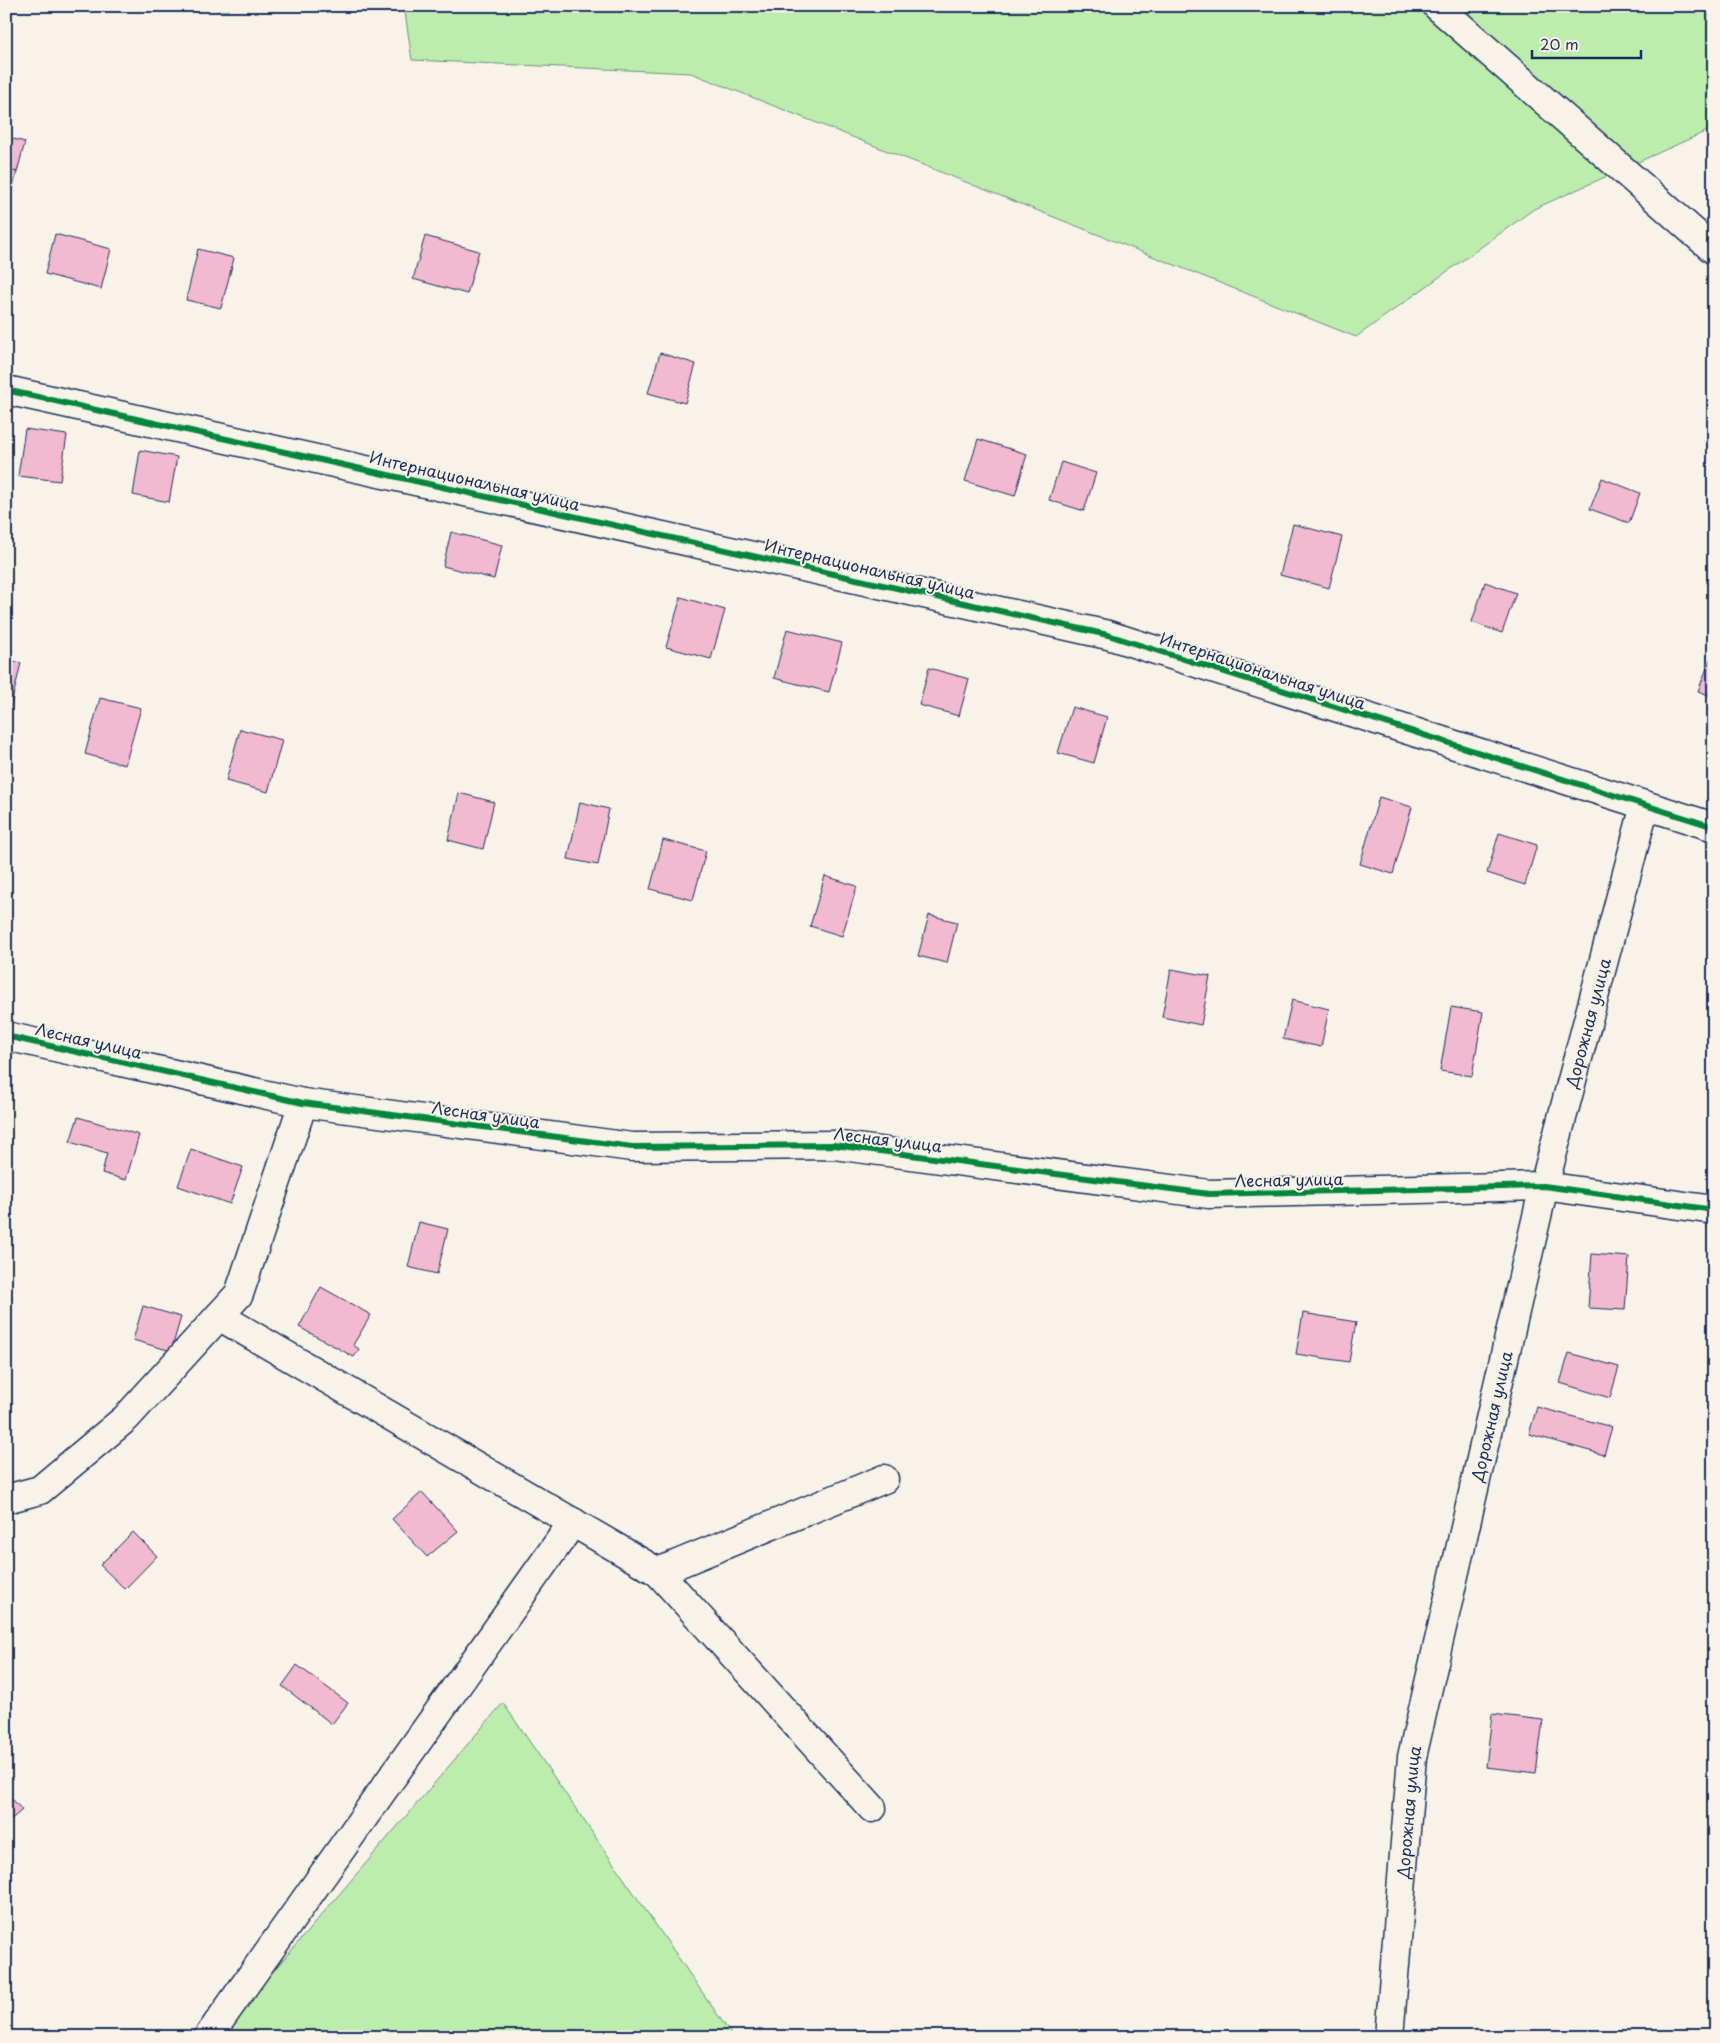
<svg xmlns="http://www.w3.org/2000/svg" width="1720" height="2043" viewBox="0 0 1720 2043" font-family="'Playpen Sans',sans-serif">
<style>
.green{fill:#bdedac;stroke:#6c8e85}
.building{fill:#f2b9cf;stroke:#1b2f5e}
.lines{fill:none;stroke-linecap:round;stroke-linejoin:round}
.street-casing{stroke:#1b2f5e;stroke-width:31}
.street{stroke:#f7f3e8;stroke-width:28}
.cycleway-casing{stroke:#f7f3e8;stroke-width:9}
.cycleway{stroke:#00873e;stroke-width:6}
.labels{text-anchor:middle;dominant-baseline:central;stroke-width:4;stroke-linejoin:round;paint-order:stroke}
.street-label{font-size:16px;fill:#1b2f5e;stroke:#f7f3e8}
</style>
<rect width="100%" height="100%" fill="#f7f3e8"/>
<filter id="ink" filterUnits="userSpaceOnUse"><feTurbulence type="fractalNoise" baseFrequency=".02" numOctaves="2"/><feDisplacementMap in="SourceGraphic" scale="10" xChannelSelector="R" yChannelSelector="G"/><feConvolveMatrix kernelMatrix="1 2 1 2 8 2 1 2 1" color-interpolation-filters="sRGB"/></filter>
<g filter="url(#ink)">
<g class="green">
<path d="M185 6H234L227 11Z"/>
<path d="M404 6H1714V135L1707 131 1534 209 1356 337 691 73 412 60Z"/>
<path d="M503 1703 733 2037H217Z"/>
</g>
<g class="building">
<path d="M6 137 25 142 17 172 6 170Z"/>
<path d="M6 170 17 172 9 202H6Z"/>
<path d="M55 234 111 249 101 289 45 274Z"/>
<path d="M425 236 479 251 467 294 413 279Z"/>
<path d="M198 249 234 258 221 308 186 300Z"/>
<path d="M660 353 696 364 685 403 648 393Z"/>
<path d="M25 429 67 435 60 481 18 476Z"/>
<path d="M978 439 1027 454 1015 496 965 481Z"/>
<path d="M140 450 177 457 169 502 133 495Z"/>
<path d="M1061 462 1096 473 1084 511 1049 500Z"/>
<path d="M1602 478 1640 493 1629 523 1590 509Z"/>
<path d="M1293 524 1342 537 1329 588 1280 575Z"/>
<path d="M451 532 502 545 494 579 443 566Z"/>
<path d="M1485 582 1516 593 1502 633 1472 622Z"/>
<path d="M681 597 725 610 711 659 666 647Z"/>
<path d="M787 629 842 643 829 692 774 678Z"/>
<path d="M1714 650V697L1698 691Z"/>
<path d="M6 659 21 663 6 726Z"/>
<path d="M929 668 969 679 959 716 919 705Z"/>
<path d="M100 698 141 708 125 765 85 754Z"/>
<path d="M1072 707 1107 717 1094 763 1058 753Z"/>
<path d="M240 729 282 740 268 792 226 781Z"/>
<path d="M459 793 494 802 483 849 448 840Z"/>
<path d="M1379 797 1412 807 1393 874 1360 864Z"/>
<path d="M580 802 609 809 598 865 568 859Z"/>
<path d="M1499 833 1537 845 1525 885 1487 873Z"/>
<path d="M663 840 706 851 693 900 650 889Z"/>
<path d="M825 876 857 886 842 936 810 926Z"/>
<path d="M929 915 957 922 947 963 918 956Z"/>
<path d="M1171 969 1210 976 1201 1025 1162 1017Z"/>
<path d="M1292 1000 1329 1009 1321 1047 1283 1039Z"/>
<path d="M1451 1007 1483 1012 1472 1076 1440 1071Z"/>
<path d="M78 1117 139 1135 126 1180 102 1173 107 1153 70 1142Z"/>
<path d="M191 1149 243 1167 230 1204 178 1186Z"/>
<path d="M419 1222 448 1229 437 1274 408 1267Z"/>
<path d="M1592 1254 1629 1257 1625 1310 1588 1308Z"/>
<path d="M321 1287 371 1315 353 1345 359 1349 354 1357 299 1327Z"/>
<path d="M143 1306 181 1317 171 1351 133 1340Z"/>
<path d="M1303 1313 1356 1322 1349 1362 1296 1354Z"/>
<path d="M1569 1353 1619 1367 1610 1398 1560 1383Z"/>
<path d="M1537 1407 1612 1427 1604 1455 1529 1434Z"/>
<path d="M422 1492 458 1531 427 1557 392 1519Z"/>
<path d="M133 1532 157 1556 125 1589 100 1565Z"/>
<path d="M297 1665 348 1703 332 1724 282 1686Z"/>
<path d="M1492 1714 1543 1720 1536 1773 1486 1767Z"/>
<path d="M6 1792 22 1810 6 1824Z"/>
</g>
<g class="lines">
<defs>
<g id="street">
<path d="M1437 6 1714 250"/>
<path d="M6 390 1108 635 1714 827"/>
<path d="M6 1036 303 1103 632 1147 834 1145 1209 1194 1544 1186 1714 1210"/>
<path d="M219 1316 658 1572 884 1479"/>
<path d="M6 1499 40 1490 126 1418 239 1294 303 1103"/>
<path d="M658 1572 872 1808"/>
<path d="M208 2037 573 1522"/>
<path id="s1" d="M1389 2037 1412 1757 1544 1186 1645 805"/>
</g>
</defs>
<use href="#street" class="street-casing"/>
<use href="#street" class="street"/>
<defs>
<g id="cycleway">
<path d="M6 390 1108 635 1714 827"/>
<path d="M6 1036 303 1103 632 1147 834 1145 1209 1194 1544 1186 1714 1210"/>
</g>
</defs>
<use href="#cycleway" class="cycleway-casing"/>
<use href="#cycleway" class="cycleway"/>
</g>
</g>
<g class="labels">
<g class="street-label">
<text transform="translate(475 480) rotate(13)">Интернациональная улица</text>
<text transform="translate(870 568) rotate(13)">Интернациональная улица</text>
<text transform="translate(1263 670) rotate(18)">Интернациональная улица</text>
<text stroke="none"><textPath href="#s1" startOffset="1036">Дорожная улица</textPath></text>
<text transform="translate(89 1040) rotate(13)">Лесная улица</text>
<text transform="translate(486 1114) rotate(8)">Лесная улица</text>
<text transform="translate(888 1139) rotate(7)">Лесная улица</text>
<text transform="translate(1289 1179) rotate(-1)">Лесная улица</text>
<text stroke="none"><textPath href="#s1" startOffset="631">Дорожная улица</textPath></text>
<text stroke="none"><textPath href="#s1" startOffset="226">Дорожная улица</textPath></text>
</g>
</g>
<rect width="1720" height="2043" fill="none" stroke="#f7f3e8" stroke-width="25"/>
<rect x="12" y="12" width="1695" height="2018" fill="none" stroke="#1b2f5e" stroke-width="2" filter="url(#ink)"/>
<path d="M1532 50v8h109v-8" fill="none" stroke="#1b2f5e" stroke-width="2.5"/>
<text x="1540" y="50" font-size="15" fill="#1b2f5e" stroke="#f7f3e8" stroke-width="4" paint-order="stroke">20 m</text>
</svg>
